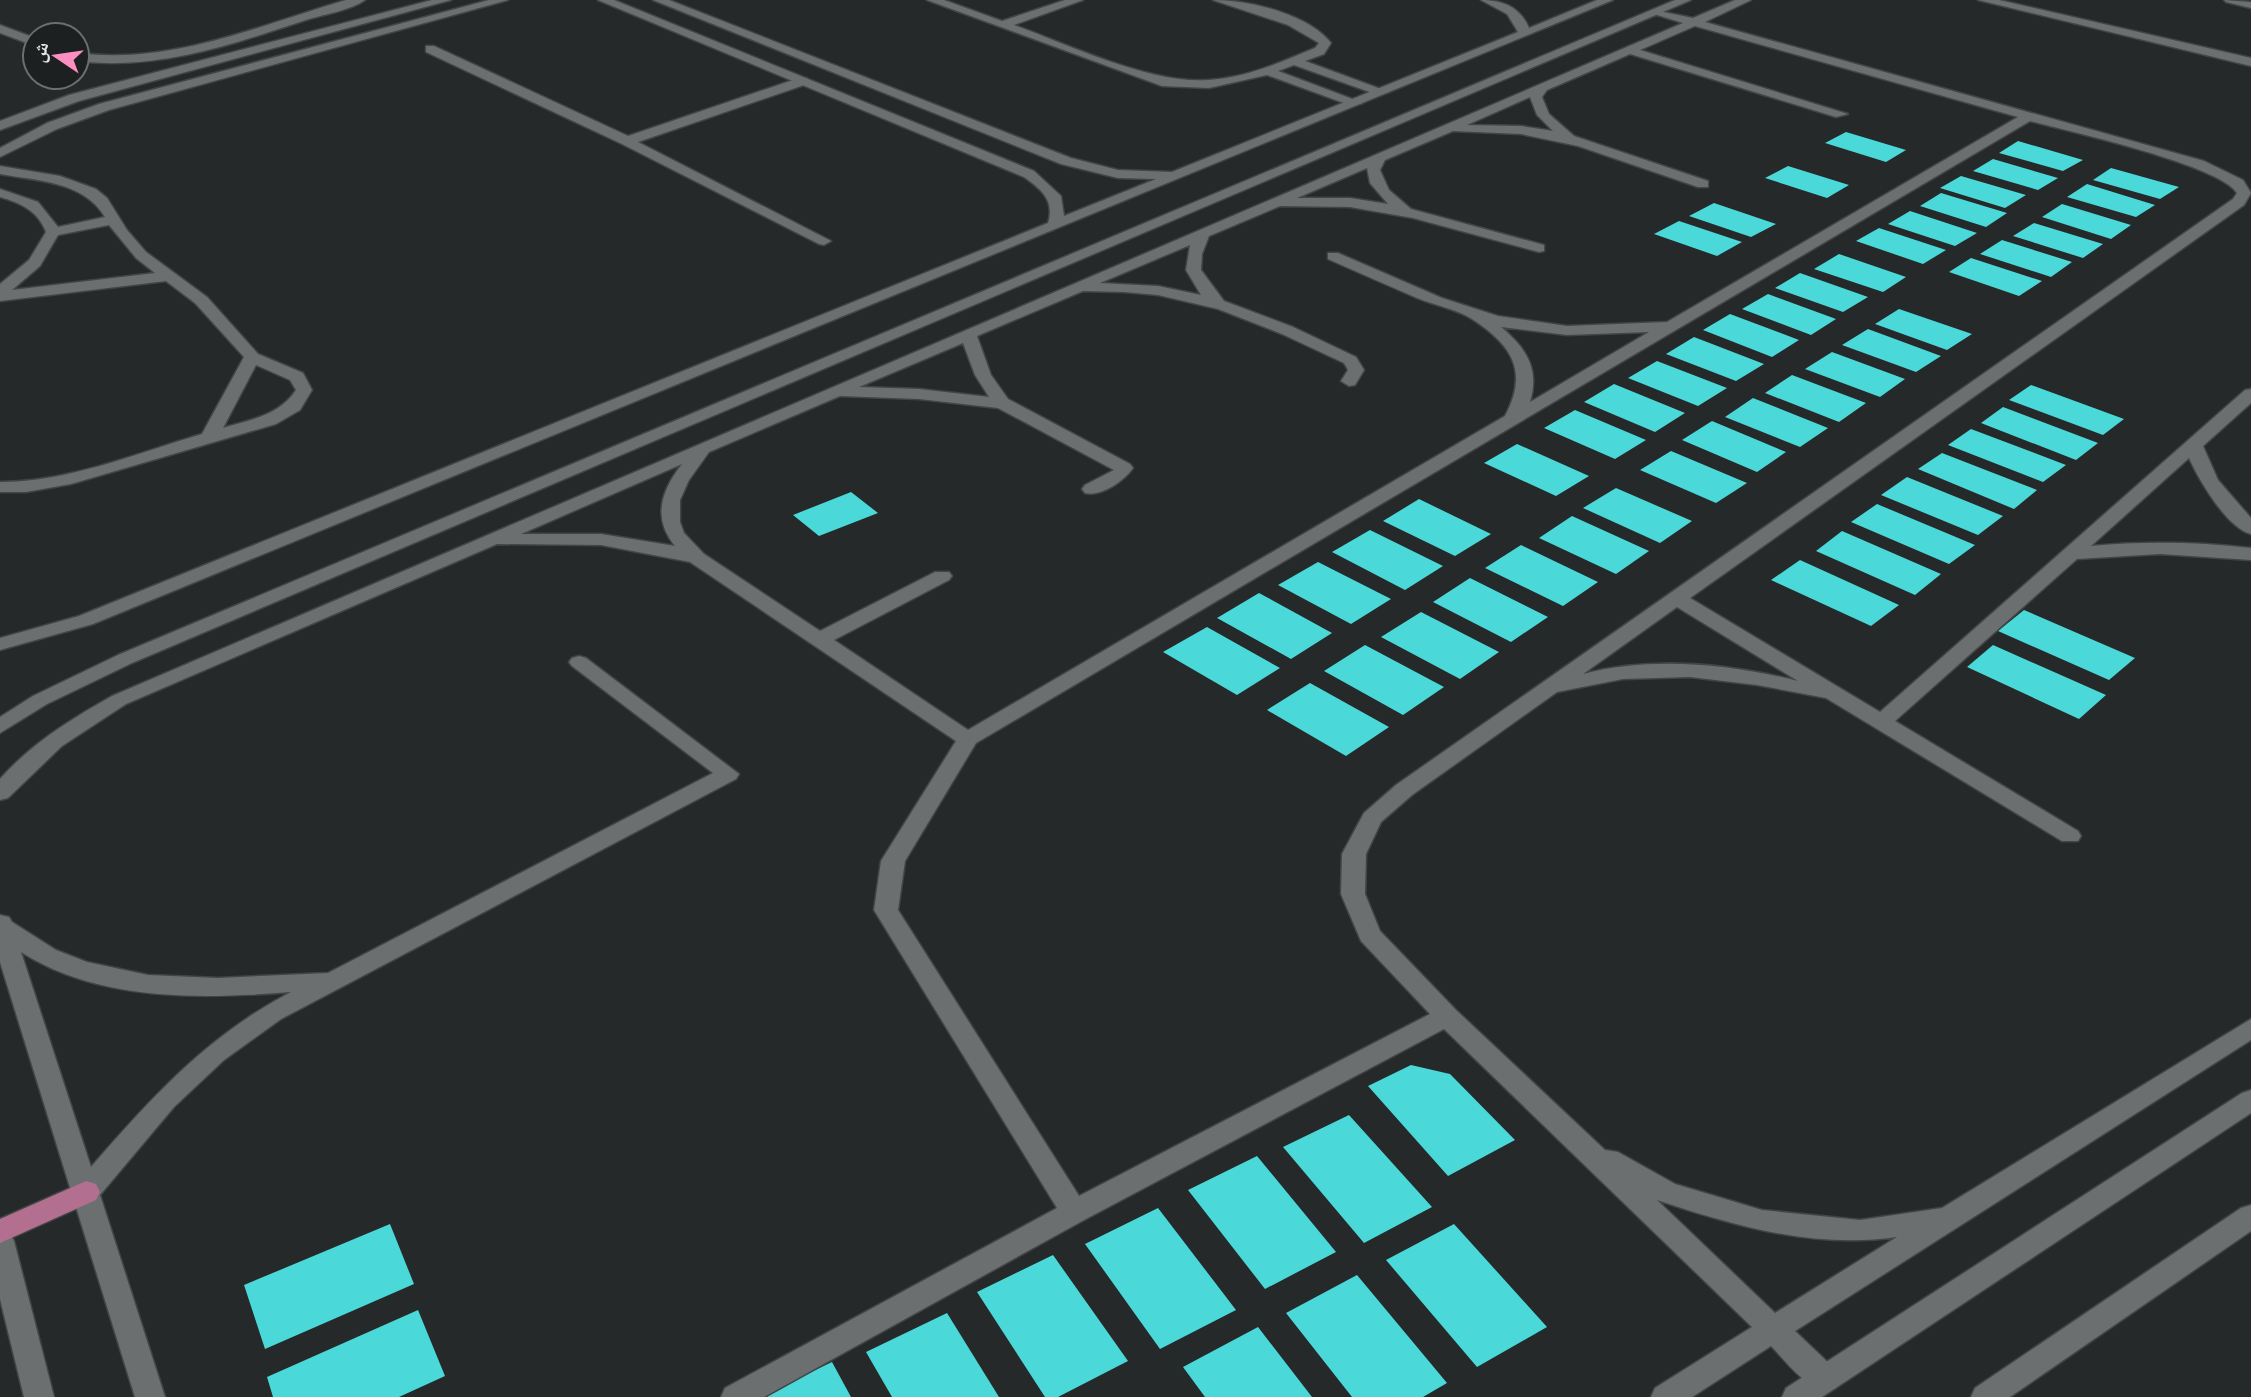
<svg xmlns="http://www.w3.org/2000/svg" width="2251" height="1397" viewBox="0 0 2251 1397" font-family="Arial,'Noto Naskh Arabic',sans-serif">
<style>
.building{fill:#4bd8d9}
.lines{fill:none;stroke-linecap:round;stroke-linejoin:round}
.street-casing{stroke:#414545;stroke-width:3}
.secondary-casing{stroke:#414545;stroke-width:3}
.primary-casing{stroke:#414545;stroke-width:3}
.street{fill:#6b6f6f;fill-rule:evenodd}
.secondary{fill:#6b6f6f;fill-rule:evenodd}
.primary{fill:#b26f8f;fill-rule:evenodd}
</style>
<rect width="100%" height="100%" fill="#252929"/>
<g class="building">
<path d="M1846 132 1906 150 1886 162 1825 143Z"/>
<path d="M2018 141 2083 160 2063 171 1999 153Z"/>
<path d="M1993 159 2058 178 2038 190 1973 171Z"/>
<path d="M1788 166 1849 185 1827 198 1765 178Z"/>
<path d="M2111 168 2179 187 2160 199 2093 180Z"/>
<path d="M1961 176 2026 195 2005 208 1940 188Z"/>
<path d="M2087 184 2155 205 2136 217 2067 197Z"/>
<path d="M1941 193 2007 213 1986 227 1920 206Z"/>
<path d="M1714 203 1776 224 1751 237 1689 216Z"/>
<path d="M2062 204 2131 225 2111 239 2042 217Z"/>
<path d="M1910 211 1977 233 1955 246 1888 224Z"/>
<path d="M1679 221 1742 242 1717 256 1654 234Z"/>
<path d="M2034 223 2103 244 2083 258 2013 236Z"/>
<path d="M1879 228 1946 250 1923 264 1856 241Z"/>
<path d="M2002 240 2072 262 2051 277 1980 254Z"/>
<path d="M1839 254 1906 277 1883 292 1814 269Z"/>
<path d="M1971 258 2042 281 2019 296 1949 272Z"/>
<path d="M1800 273 1868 297 1843 312 1775 288Z"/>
<path d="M1768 294 1836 319 1811 335 1742 309Z"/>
<path d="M1899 309 1972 334 1947 350 1875 324Z"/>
<path d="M1730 314 1799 340 1772 357 1703 330Z"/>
<path d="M1868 329 1941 356 1916 372 1842 345Z"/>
<path d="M1694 337 1764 364 1736 381 1666 354Z"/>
<path d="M1832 352 1905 379 1880 397 1805 369Z"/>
<path d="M1657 361 1727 388 1698 406 1628 378Z"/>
<path d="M1792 375 1866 403 1839 422 1765 393Z"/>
<path d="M1614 384 1685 413 1655 432 1584 402Z"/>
<path d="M2031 385 2124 419 2103 435 2009 400Z"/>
<path d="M1753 398 1828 428 1800 447 1725 417Z"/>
<path d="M2003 407 2098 443 2076 460 1981 423Z"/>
<path d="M1575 410 1646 440 1615 459 1544 428Z"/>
<path d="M1712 421 1786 452 1757 472 1682 440Z"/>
<path d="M1971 429 2066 465 2043 482 1948 445Z"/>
<path d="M1517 444 1589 476 1556 496 1484 463Z"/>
<path d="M1671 451 1747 483 1716 503 1640 470Z"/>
<path d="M1942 453 2037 490 2014 509 1918 469Z"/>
<path d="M1907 477 2003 516 1978 535 1881 495Z"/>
<path d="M1616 488 1692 521 1660 543 1583 508Z"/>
<path d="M851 492 878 513 819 536 793 515Z"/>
<path d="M1419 499 1491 534 1455 556 1383 521Z"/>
<path d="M1877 504 1975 545 1949 564 1851 522Z"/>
<path d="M1572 516 1649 551 1616 574 1539 538Z"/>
<path d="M1370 530 1443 566 1405 590 1332 552Z"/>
<path d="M1842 531 1941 574 1915 595 1816 551Z"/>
<path d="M1521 545 1598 582 1563 606 1485 568Z"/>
<path d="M1800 560 1899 605 1871 626 1771 580Z"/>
<path d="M1318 562 1391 599 1351 624 1278 585Z"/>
<path d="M1470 578 1548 617 1511 642 1433 602Z"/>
<path d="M1259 593 1332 633 1291 659 1217 618Z"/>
<path d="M2024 610 2135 658 2109 680 1998 631Z"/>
<path d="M1421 612 1499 652 1460 679 1381 637Z"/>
<path d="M1207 627 1280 668 1237 695 1163 652Z"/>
<path d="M1365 645 1444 687 1403 715 1324 671Z"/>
<path d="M1993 645 2106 695 2079 719 1967 667Z"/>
<path d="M1310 683 1389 727 1346 756 1267 710Z"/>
<path d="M1411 1065 1450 1074 1515 1140 1448 1176 1368 1086Z"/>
<path d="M1349 1115 1432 1207 1364 1243 1283 1147Z"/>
<path d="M1257 1156 1336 1252 1265 1289 1188 1190Z"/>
<path d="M1158 1208 1236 1310 1160 1349 1085 1244Z"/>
<path d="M390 1224 414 1284 265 1349 244 1285Z"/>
<path d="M1454 1224 1547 1327 1477 1367 1386 1260Z"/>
<path d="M1053 1255 1128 1361 1058 1397H1045L977 1292Z"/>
<path d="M1357 1275 1447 1383 1423 1397H1352L1286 1313Z"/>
<path d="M418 1310 445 1376 399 1397H273L267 1377Z"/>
<path d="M947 1313 999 1397H892L866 1352Z"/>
<path d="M1258 1327 1312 1397H1205L1183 1367Z"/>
<path d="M832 1362 851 1397H759Z"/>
</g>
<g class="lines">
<defs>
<g id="street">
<path d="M346 0H365C351 10 326 14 309 19 233 44 158 71 77 61V53C172 65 257 26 346 0Z"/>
<path d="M927 0H944L1002 21 1065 0H1083L1014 25C1070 45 1150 84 1208 80 1246 78 1281 62 1315 48L1319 43 1288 25 1213 0C1249 0 1308 14 1331 43L1324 54 1305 61 1389 92 1378 95 1294 65 1278 71 1363 103 1352 106 1267 75 1209 88 1162 86Z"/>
<path d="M1735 0H1751L1705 22 2204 161 2243 180 2251 193 2244 205 1690 598 1880 712 2245 390 2251 389V403L2203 446 2218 480 2251 518V534C2227 528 2199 480 2189 458L2091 546C2145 541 2198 542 2251 548V560L2160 554 2077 559 1895 721 2078 831 2081 836 2078 841H2062L1826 698 1757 685 1690 677 1623 679 1557 692 1412 795 1381 822 1366 854 1365 894 1380 931 1456 1010 1605 1150 1618 1152 1675 1184 1762 1210 1860 1220 1942 1208 2251 1019V1040L1795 1331 1836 1370 1840 1379 1836 1388C1811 1397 1788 1363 1771 1346L1692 1397H1651L1655 1388 1752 1327 1444 1029 1084 1220 764 1397H721L725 1388 1057 1208 874 910 881 861 956 741 690 562 601 545 497 544 126 704 62 746 8 798 0 800V779C31 744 71 719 112 696L1683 23 1654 14V10L1693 18ZM1695 26 2018 117 1667 322 1567 326 1498 316 1442 298 1338 253H1328V259C1357 272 1387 285 1417 298 1433 305 1457 309 1472 319 1512 345 1529 371 1505 416L968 730 834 640 949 580 952 576 949 572H935L820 631 704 554 684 533 680 522V500L689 480 709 452 840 396 919 399 998 408 1114 470 1085 485 1082 489 1085 493C1101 497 1124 481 1133 468L1130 464 1008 399 991 375 977 336 1083 291 1124 292 1158 295 1218 309 1282 334 1344 363 1348 370 1341 381 1349 386 1355 385 1364 370 1356 357 1293 327 1224 301 1201 270 1202 254 1209 236 1280 206 1350 207 1413 218 1539 252 1544 251V245L1411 209 1389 190 1380 170 1385 160 1453 131 1521 134 1578 146 1698 187H1708V181L1574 136 1549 114 1542 97 1547 90 1630 54 1836 117 1848 114 1640 50ZM1530 97 1537 115 1553 131 1521 126 1467 125ZM2030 121C2068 131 2220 165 2237 193L2233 199 1396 785 1364 813 1342 854 1341 894 1361 941 1430 1014 1079 1196 898 910 905 861 976 743ZM1367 168 1370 183 1388 204 1350 198H1297ZM1190 245 1186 270 1201 295 1158 286 1100 283ZM1501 327 1567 335 1649 332 1530 402C1540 369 1526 348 1501 327ZM963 343 975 375 989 397 919 389 859 387ZM682 464C661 491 652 518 675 546L601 534H521ZM1677 607 1798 681C1730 664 1652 656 1583 674ZM1657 1200C1735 1226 1814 1249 1897 1237L1775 1313Z"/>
<path d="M1978 0H1999L2251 58V66Z"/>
<path d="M2224 0 2251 2V8L2226 2Z"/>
<path d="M0 25 35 38V46L0 33Z"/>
<path d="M426 46H434L628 136 799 78H807V84L638 142 831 241 824 245 819 244 622 144 426 52Z"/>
<path d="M0 166 60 176 96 189 107 198 127 230 146 252 207 297 258 354 303 373 312 390 300 410 276 424 71 484 26 492H0V482C69 482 137 453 202 434L244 357 195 303 166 281 0 301V284L29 260 46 232C38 211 21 203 0 197V189L38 202 58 227 105 217C83 181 38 181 0 174ZM109 225 136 258 155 273 12 290 40 266 58 235ZM256 365 290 380 296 390C280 415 250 420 223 428Z"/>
<path d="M579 656 586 658 739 774 736 779 281 1019 224 1060 174 1107 100 1195 165 1397H135L0 962V915L9 917 12 922 56 950 87 962 148 975 218 978 328 973 713 773 572 666 569 662 572 658ZM21 952C99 1002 203 999 291 992 207 1036 152 1097 91 1167Z"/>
</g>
<g id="secondary">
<path d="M432 0H451L79 101 0 130V121L69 95Z"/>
<path d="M489 0H508L109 110 57 129 0 157V148L47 123 99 104Z"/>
<path d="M598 0H614L1034 171 1061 196 1064 216 1156 179 1118 178 1061 164 653 0H669L1071 158 1118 170 1172 172 1518 32 1507 14 1481 0C1503 0 1520 7 1529 28L1597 0H1613L93 624 0 650V638L79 616 1048 223C1055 200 1041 189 1024 177Z"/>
<path d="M1675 0H1691L132 663 47 704 0 733V717L33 696 118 655Z"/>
<path d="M2251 1090V1113L1822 1397H1782L1786 1388 2242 1093Z"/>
<path d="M2251 1205V1231L2010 1397H1971L1975 1388 2241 1208Z"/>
<path d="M0 1229 10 1233 14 1241 54 1397H24L0 1299Z"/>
</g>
<path id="primary" d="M86 1181 96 1184 100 1192 96 1200 0 1243V1219Z"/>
</defs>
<use href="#street" class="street-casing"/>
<use href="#secondary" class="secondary-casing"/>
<use href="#primary" class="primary-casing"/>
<use href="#street" class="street"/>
<use href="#secondary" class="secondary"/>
<use href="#primary" class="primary"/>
</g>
<g transform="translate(56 56) rotate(283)"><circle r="33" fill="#1c2020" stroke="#6b6f6f" stroke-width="2"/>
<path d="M0-5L12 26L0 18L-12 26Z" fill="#fd8ec0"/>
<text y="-10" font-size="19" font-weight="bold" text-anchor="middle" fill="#e2e5e5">ش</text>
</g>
</svg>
